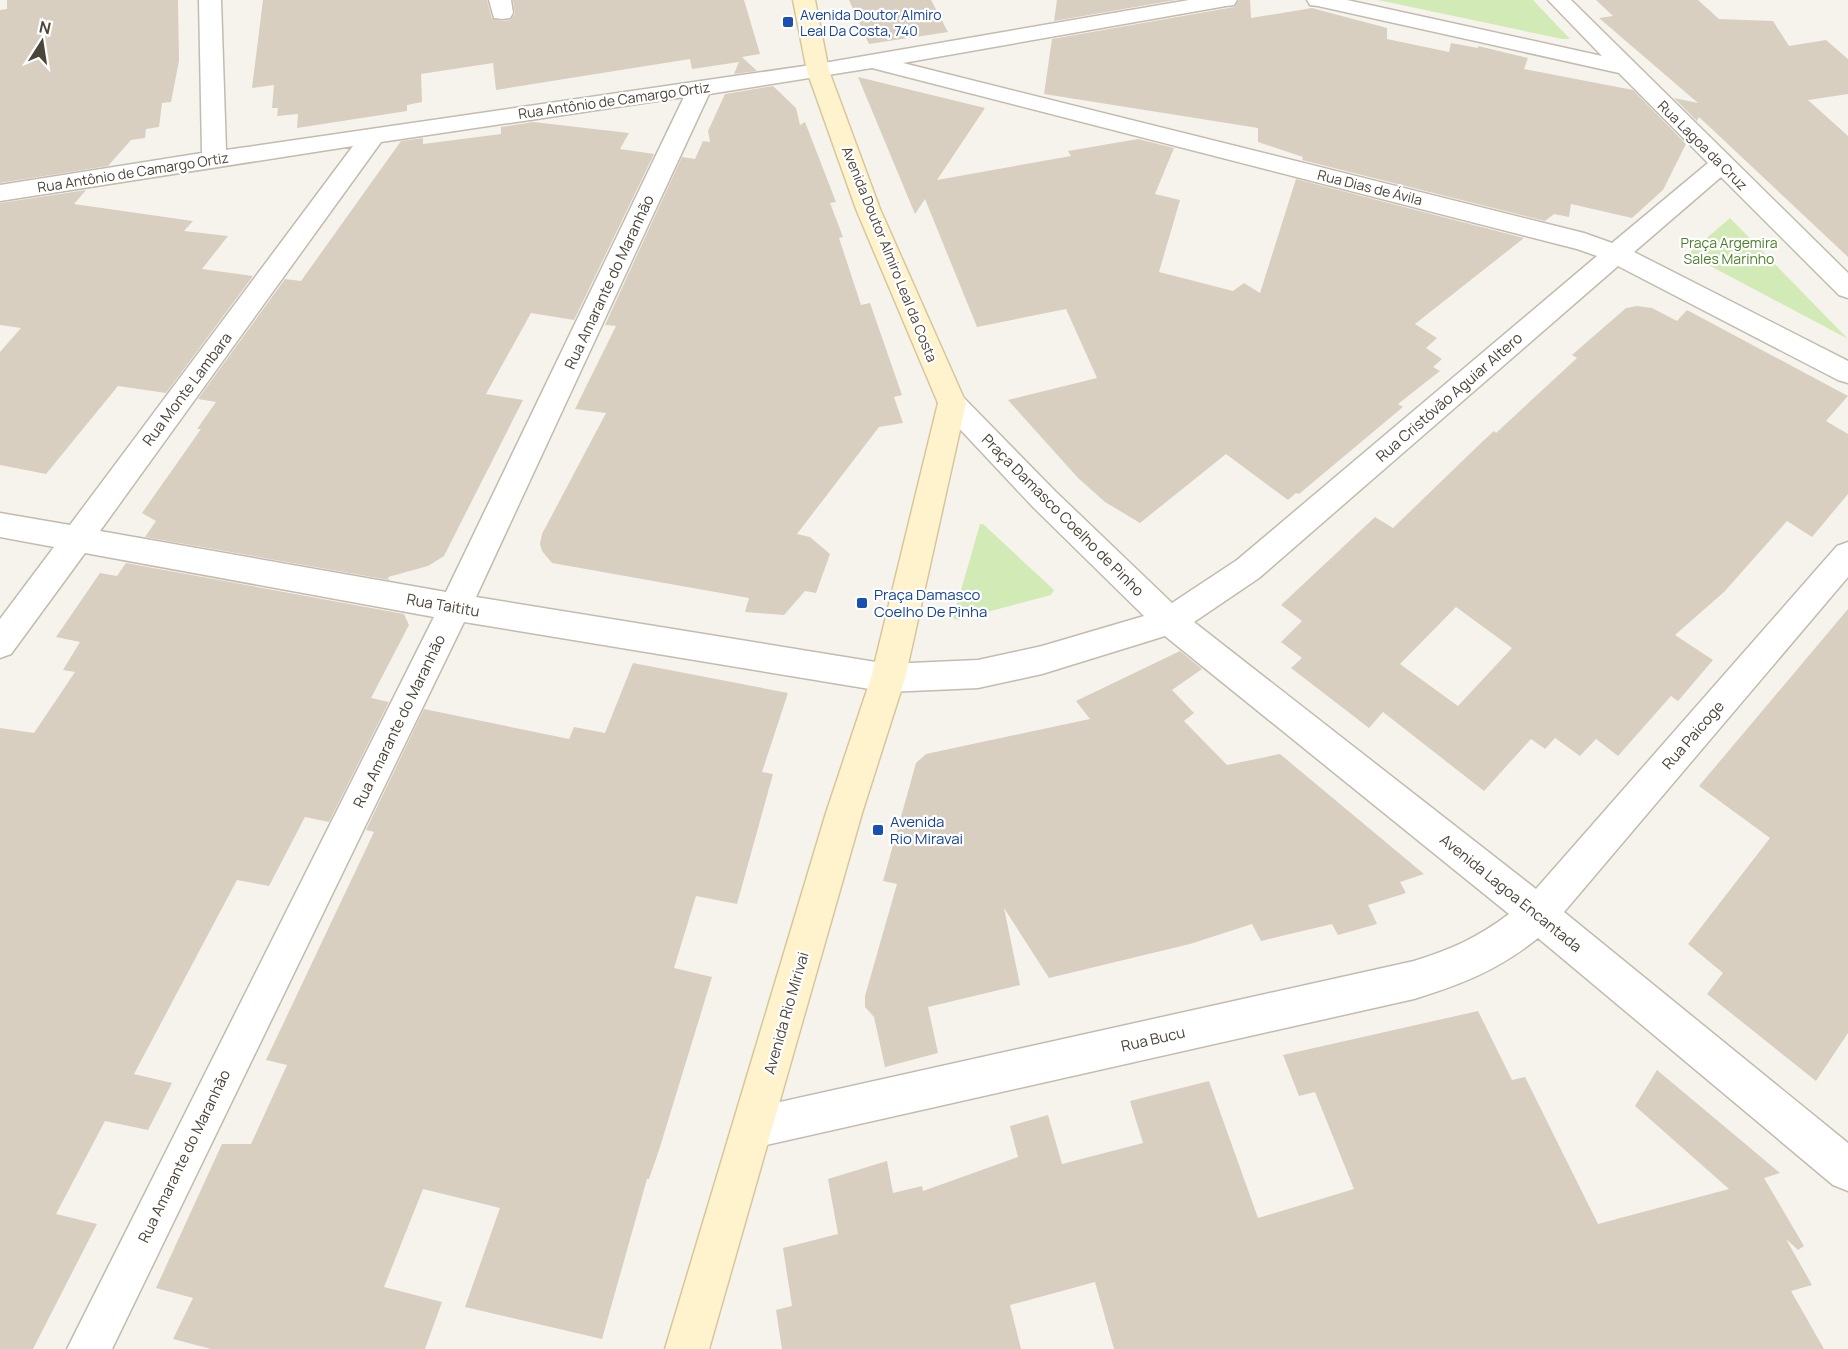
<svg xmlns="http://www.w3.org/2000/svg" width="1848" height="1349" viewBox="0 0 1848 1349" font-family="Manrope,sans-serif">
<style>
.green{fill:#d2eab5}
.building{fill:#d8cfc1;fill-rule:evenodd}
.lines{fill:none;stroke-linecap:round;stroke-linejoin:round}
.street-casing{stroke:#c2bbae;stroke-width:3}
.secondary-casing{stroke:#d6c79b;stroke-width:3}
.street{fill:#fff;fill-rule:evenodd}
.secondary{fill:#fff3cd;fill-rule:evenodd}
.transit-dot{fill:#1a4fb4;stroke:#fff;stroke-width:2}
.labels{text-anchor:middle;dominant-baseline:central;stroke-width:4.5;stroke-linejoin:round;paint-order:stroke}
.far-transit-label{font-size:14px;fill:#164399;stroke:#fff;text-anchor:start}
.far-street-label{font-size:14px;fill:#4b4439;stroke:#fff}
.far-park-label{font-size:14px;fill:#4a7f2a;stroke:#fff}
.street-label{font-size:15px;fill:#4b4439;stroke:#fff}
.transit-label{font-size:15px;fill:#164399;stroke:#fff;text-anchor:start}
</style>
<rect width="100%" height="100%" fill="#f6f3ec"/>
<g class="green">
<path d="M1378 0H1533L1570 39H1562Z"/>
<path d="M1730 218 1848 339 1688 254Z"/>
<path d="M980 524H983L1054 590 1051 595 957 620 953 618Z"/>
</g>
<g class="building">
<path d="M7 0H178L179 61 171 102 162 103 159 127 146 129 145 138 131 140 108 166 0 183V10L7 9Z"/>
<path d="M263 0H487L492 19 502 21 510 20 515 14 513 0H744L760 54 742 57 757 71 734 74 739 62 692 69 690 59 496 90 493 63 421 74 422 102 407 105V111L297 128 298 114 277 116 278 108H272L274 85 252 88Z"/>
<path d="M849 0H931L948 32 869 44Z"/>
<path d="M1057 0H1176L1054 21Z"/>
<path d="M1239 0H1250L1251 18 1312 8 1387 28V39L1449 52 1451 43 1478 48V46L1528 58 1524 69 1633 90 1686 144 1663 190 1632 218 1571 204 1569 217 1554 214 1545 221 1302 160 1303 157 1258 142V128L1044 94 1052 39 1234 7Z"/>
<path d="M1596 0H1698L1719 19 1773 21 1789 46 1826 40 1848 59V94L1808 100 1848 136V257L1699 117 1697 121 1674 98 1698 103 1599 18 1613 16Z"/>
<path d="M858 77 985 108 937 180 1071 156 1068 151 1138 139 1174 148 1155 194 1180 200 1159 272 1233 291 1244 283 1260 293 1296 179 1524 238 1415 324 1437 338 1426 348 1442 359 1433 367 1440 371 1398 404 1403 407 1299 494 1296 493 1288 500 1226 454 1140 523 1105 502 1078 478 1008 400 1097 378 1066 309 977 327 925 199 915 214Z"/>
<path d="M773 86 796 108 800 125 805 122 836 202 830 203 843 237 839 238 861 305 870 303 902 395 894 397 903 423 879 427 797 534 810 537 830 554 816 593 805 591 784 615 745 612 749 598 552 563 542 551 540 544 542 534 606 413 575 409 616 326 605 325 682 157 695 159 703 141 710 142 708 131 725 94Z"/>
<path d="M533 122 629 133 620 149 654 154 574 320 531 313 486 394 523 400 444 556 428 566 388 577 389 580 145 537 156 521 142 513 201 429H197L216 402 198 399 285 279 301 281 401 141 423 138V144L501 134V127Z"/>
<path d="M86 190 74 204 193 221 184 231 228 236 202 269 253 276 166 393 118 386 46 474 0 465V352L21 328 0 325V203Z"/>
<path d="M1637 306 1652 308 1677 321 1687 310 1848 396 1826 421 1848 434V494L1812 537 1787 521 1724 592 1675 635 1713 660 1678 701 1671 696 1618 756 1596 739 1580 756 1555 738 1545 749 1531 739 1484 791 1383 712 1369 728 1291 668 1302 658 1281 642 1302 621 1281 605 1375 517 1393 528 1483 441 1494 431 1496 433 1577 358 1572 355 1626 308ZM1456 607 1512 648 1458 706 1400 664Z"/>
<path d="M126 563 404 614 409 625 371 698 389 702 329 822 305 817 269 886 237 880 134 1074 172 1083 148 1130 105 1121 56 1214 97 1224 33 1349H0V728L34 733 75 672 63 670 80 642 56 637 100 573 117 576Z"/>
<path d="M1848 609V1033L1816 1081 1707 994 1723 973 1688 944 1770 838 1699 786Z"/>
<path d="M1180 651 1202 669 1172 690 1194 713 1184 721 1227 765 1280 754 1424 874 1400 882 1406 893 1368 905 1377 924 1338 935 1332 924 1261 941 1252 924 1190 944 1049 978 1004 908 1020 985 928 1007 938 1053 885 1067 874 1017 865 1007V996L897 884 883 881 916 763 926 754 1090 719 1076 701Z"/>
<path d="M633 663 788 693 762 772 773 774 737 904 696 896 674 968 712 977 660 1147 649 1179H647L602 1339 465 1307 500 1208 423 1189 384 1287 442 1302 425 1349H211L173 1339 193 1298 156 1288 222 1144H251L287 1065 266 1060 374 832 366 830 424 709 569 739 574 727 605 733Z"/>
<path d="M1478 1011 1512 1080 1525 1077 1598 1224 1729 1189 1635 1106 1657 1070 1780 1173 1764 1178 1804 1246 1798 1250 1786 1239 1812 1285 1791 1291 1824 1349H1114L1095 1282 1010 1305 1021 1349H782L776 1310 792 1306 783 1248 838 1234 828 1179 887 1161 893 1193 922 1186 923 1191 1018 1157 1010 1126 1048 1115 1062 1164 1143 1143 1130 1101 1209 1081 1258 1218 1354 1189 1315 1092 1299 1096 1283 1055Z"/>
</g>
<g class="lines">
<defs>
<g id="street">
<path d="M199 0H221L226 150 818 64 1189 0H1237L1234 5 1226 6 903 63 1584 233 1612 243 1708 163 1619 73 1318 6 1310 5 1307 0H1347L1602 56 1548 0H1571L1848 273V298L1839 295 1721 177 1634 252 1848 361V383L1838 380 1618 266 1259 578 1194 622 1536 889 1837 546 1848 542V577L1564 912 1848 1143V1191L1833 1185 1538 938C1498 970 1462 984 1414 999L753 1148 739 1142 733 1128 739 1114 753 1108 1414 961C1452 949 1477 938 1509 914L1165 636 1042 674 978 688 888 692 464 622 112 1349H67L434 617 85 553 11 654 0 658V619L54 547 0 537V513L70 525 353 146 0 201V185L202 153ZM872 68 1577 249 1597 256 1237 560 1172 603 1055 491 962 396 952 392 942 396 938 403 942 410 1033 507 1144 616 1042 646 978 660 888 664 476 597 709 94ZM684 97 446 592 100 531 381 142Z"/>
<path d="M489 0H511L513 13 510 18 502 19 494 18Z"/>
</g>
<path id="secondary" d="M793 0H815L829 71 880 209 966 403 905 678 862 813 709 1349H665L826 813 871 678 938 403 856 209 807 71Z"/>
</defs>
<use href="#street" class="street-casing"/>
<use href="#secondary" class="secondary-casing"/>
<use href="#street" class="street"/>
<use href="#secondary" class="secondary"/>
</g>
<g class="transit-dot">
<rect x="782" y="16" width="12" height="12" rx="3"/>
<rect x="856" y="597" width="12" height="12" rx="3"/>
<rect x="872" y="824" width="12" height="12" rx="3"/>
</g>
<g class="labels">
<g class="far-transit-label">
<text x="800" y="14">Avenida Doutor Almiro<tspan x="800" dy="16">Leal Da Costa, 740</tspan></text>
</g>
<g class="far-street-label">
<text transform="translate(614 100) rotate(-8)">Rua Antônio de Camargo Ortiz</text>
<text transform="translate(1703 145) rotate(45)">Rua Lagoa da Cruz</text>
<text transform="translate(133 172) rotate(-9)">Rua Antônio de Camargo Ortiz</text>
<text transform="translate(1370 187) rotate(14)">Rua Dias de Ávila</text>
<text transform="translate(890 254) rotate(68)">Avenida Doutor Almiro Leal da Costa</text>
</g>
<g class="far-park-label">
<text x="1729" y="242">Praça Argemira<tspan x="1729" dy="16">Sales Marinho</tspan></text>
</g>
<g class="street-label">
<text transform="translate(609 282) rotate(-65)">Rua Amarante do Maranhão</text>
<text transform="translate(187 389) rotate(-53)">Rua Monte Lambara</text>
<text transform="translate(1449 397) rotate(-41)">Rua Cristóvão Aguiar Altero</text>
<text transform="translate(1063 515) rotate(45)">Praça Damasco Coelho de Pinho</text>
<text transform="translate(443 605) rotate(10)">Rua Taititu</text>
<text transform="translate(399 721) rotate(-64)">Rua Amarante do Maranhão</text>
<text transform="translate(1693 735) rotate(-49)">Rua Paicoge</text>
<text transform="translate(1511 893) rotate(39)">Avenida Lagoa Encantada</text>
<text transform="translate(786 1013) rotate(-74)">Avenida Rio Mirivai</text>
<text transform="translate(1153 1039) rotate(-13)">Rua Bucu</text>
<text transform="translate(184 1156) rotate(-64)">Rua Amarante do Maranhão</text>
</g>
<g class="transit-label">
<text x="874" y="594">Praça Damasco<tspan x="874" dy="17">Coelho De Pinha</tspan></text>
<text x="890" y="821">Avenida<tspan x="890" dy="17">Rio Miravai</tspan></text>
</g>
</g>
<g transform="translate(42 42) rotate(12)" stroke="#ffffff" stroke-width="4.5" paint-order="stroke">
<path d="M0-4.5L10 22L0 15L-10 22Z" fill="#4b4439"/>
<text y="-9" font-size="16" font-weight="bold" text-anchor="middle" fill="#4b4439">N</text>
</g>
</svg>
